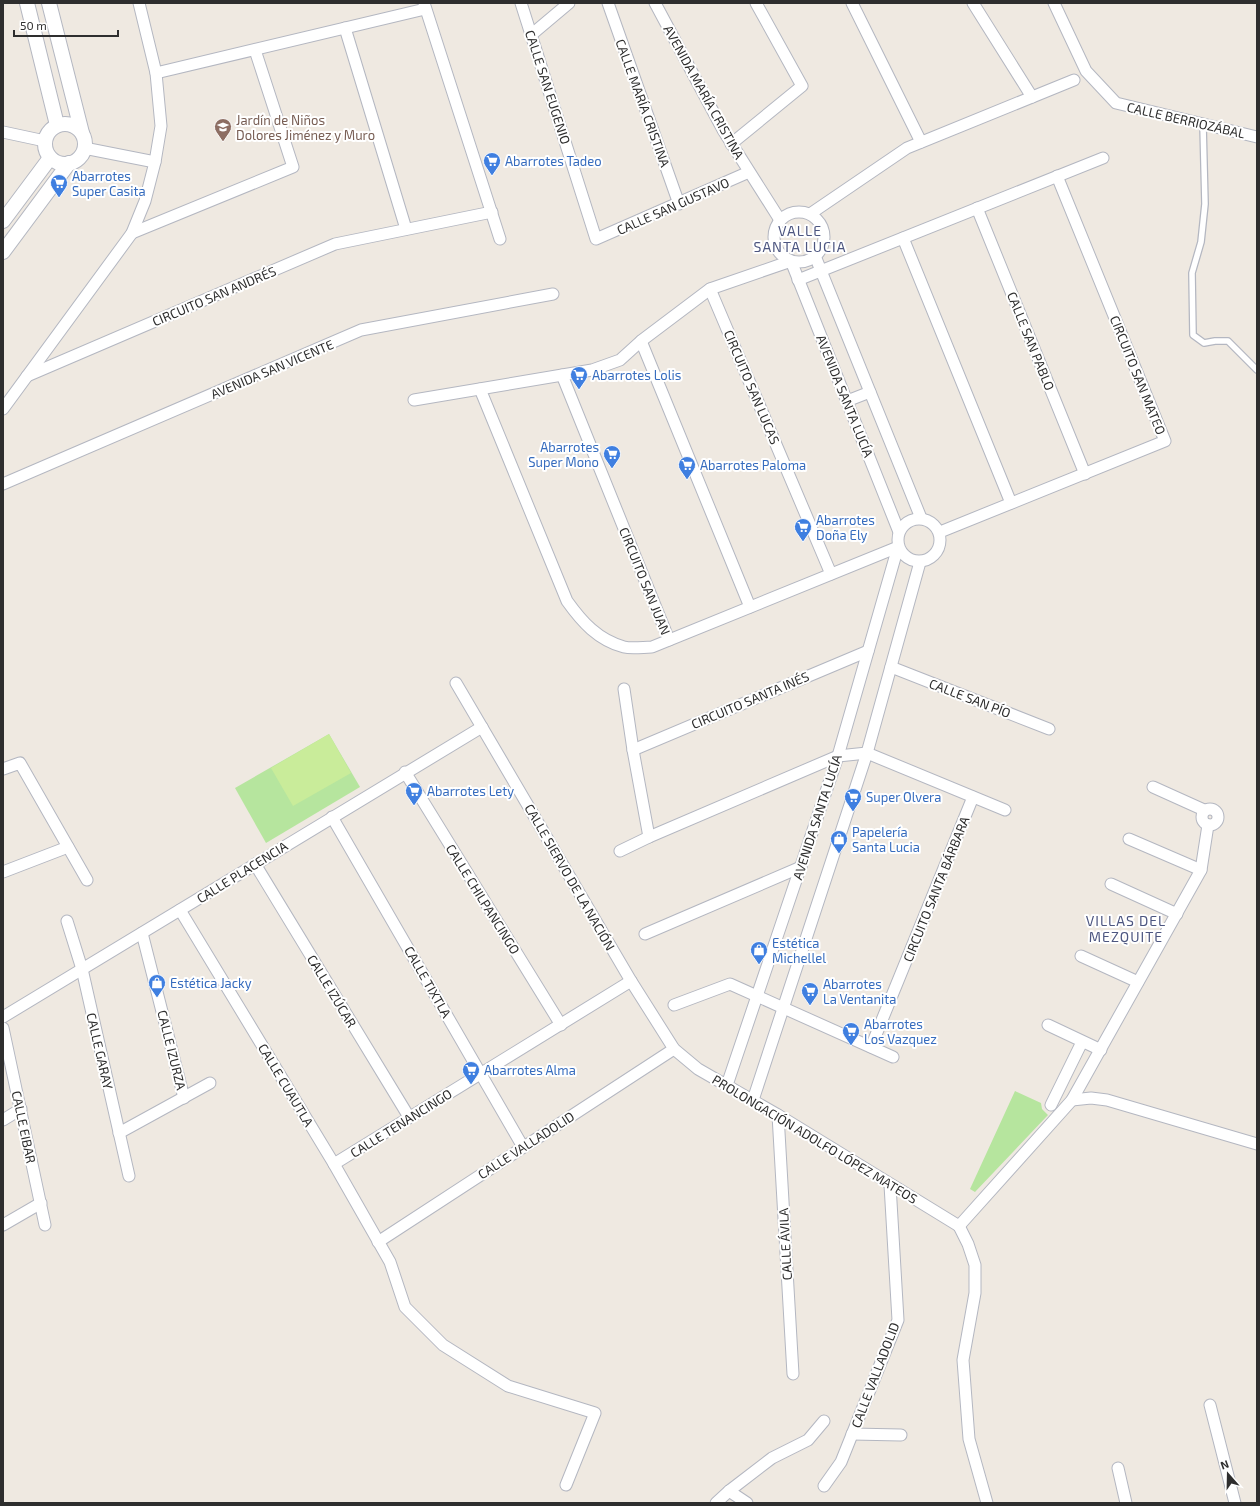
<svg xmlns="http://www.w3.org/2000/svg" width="1260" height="1506" viewBox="0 0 1260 1506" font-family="'Exo 2',sans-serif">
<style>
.green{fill:#b6e59e}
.pitch{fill:#c9ec9a}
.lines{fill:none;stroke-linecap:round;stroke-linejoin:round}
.service-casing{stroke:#b4b7c1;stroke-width:8}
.minor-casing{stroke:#b4b7c1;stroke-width:13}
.tertiary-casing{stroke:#b4b7c1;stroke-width:16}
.service{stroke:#fff;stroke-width:5.5}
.minor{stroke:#fff;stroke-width:11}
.tertiary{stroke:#fff;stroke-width:14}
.labels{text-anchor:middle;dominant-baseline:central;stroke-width:4;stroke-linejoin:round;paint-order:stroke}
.street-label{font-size:13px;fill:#2e2e2e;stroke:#fff}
.education-label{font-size:13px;fill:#785e54;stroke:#fff;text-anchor:start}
.shop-label{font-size:13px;fill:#366cbe;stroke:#fff;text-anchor:start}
.neighbourhood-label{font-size:14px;letter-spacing:1px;fill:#4d5680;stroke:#fff}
</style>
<rect width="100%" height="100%" fill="#efe9e1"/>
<g class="green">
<path d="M329 734 360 787 266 843 235 788Z"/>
<path d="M1015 1091 1041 1103 1042 1109 1048 1115 975 1192 970 1189Z"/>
</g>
<path class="pitch" d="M329 734 351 773 293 806 271 768Z"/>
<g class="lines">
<defs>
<path id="service" d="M1203 125 1205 204 1201 242 1192 273 1193 335 1204 343 1215 341H1228L1257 370"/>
<g id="minor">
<path d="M424 3 500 239"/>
<path d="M521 3 596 239 749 172"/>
<path d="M608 3 679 204"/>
<path d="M655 3 723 130 780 220"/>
<path d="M852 3 921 142"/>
<path d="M973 3 1032 97"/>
<path d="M1054 3 1086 71 1116 103 1257 137"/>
<path d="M345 28 406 229"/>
<path d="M531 35 569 3"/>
<path d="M156 73 425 9"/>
<path d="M3 132 45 141"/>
<path d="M731 144 802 86 756 3"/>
<path d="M84 148 155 162"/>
<path d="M977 208 1085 474"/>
<circle cx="799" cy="237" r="25"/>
<path d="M810 214 907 148 1074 80"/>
<path d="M132 233 293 167 255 50"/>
<path d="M903 238 1011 503"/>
<path d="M815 256 921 518"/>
<path d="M798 280 1103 158"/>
<path d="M710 289 831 574"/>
<path d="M641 341 750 607"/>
<path d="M562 375 669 640"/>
<path d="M27 376 335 244 492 212"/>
<path d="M480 389 567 601C582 622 598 640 624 647 632 649 644 647 652 647L898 547"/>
<path d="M414 400 592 370 620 360 641 341 710 289 791 261 899 532"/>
<path d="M847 401 870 392"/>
<path d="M3 409 132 233 145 201 155 162 161 126 156 73 139 3"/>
<path d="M3 484 361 330 553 294"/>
<circle cx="919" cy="540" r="21"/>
<path d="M940 532 1165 441 1057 176"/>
<path d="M891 667 1049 729"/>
<path d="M456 683 631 981 674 1049 698 1069 778 1115 959 1226"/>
<path d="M624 689 633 750 649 837"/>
<path d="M633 750 868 651"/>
<path d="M3 769 20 763 87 880"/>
<path d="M405 772 561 1025"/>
<path d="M1153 787 1204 810"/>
<circle cx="1210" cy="817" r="8"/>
<path d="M332 817 523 1147"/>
<path d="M1129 839 1201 870"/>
<path d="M620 851 649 837 838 756 867 753 1005 810"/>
<path d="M255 864 409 1117"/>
<path d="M3 872 68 847"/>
<path d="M1111 884 1177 914"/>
<path d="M180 910 334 1164 390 1262 405 1307 443 1345 508 1386 595 1413 566 1485"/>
<path d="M67 921 82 969 129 1176"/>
<path d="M142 933 184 1098"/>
<path d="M645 934 801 867"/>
<path d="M1081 956 1138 982"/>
<path d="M674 1005 730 984 893 1057"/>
<path d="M3 1017 482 727"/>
<path d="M1048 1025 1101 1050"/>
<path d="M3 1028 45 1225"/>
<path d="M871 1047 973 797"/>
<path d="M727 1085 838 756 898 547"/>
<path d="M753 1100 867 753 920 562"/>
<path d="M1072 1100 1091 1098 1107 1100 1257 1144"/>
<path d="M1051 1105 1082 1042"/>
<path d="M778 1115 793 1374"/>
<path d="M3 1120 21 1109"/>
<path d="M119 1133 210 1083"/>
<path d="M334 1164 631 981"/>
<path d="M3 1225 41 1203"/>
<path d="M959 1226 1072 1100 1201 870 1208 825"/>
<path d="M959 1226 968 1244 975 1265V1293L963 1360 969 1439 987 1503"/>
<path d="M378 1242 674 1049"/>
<path d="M1210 1405 1235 1503"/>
<path d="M852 1434 901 1435"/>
<path d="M1118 1468 1126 1503"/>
<path d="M824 1486 841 1462 898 1320 890 1185"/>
<path d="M729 1491 747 1503"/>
<path d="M716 1503 729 1491 772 1458 808 1440 824 1421"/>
</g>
<g id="tertiary">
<path d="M27 3 57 125"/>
<path d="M49 3 82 133"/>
<circle cx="65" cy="144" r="20"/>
<path d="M3 221 50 158"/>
<path d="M3 252 69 163"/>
</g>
</defs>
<use href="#service" class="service-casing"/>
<use href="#minor" class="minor-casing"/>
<use href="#tertiary" class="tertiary-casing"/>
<use href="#service" class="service"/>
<use href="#minor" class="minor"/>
<use href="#tertiary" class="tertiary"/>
</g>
<defs>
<symbol id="school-pin" viewBox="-11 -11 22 30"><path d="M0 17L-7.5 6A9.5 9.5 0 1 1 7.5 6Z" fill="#8d6e63" stroke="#fff"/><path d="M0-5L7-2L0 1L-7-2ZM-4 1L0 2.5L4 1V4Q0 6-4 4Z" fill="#fff"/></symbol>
<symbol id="supermarket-pin" viewBox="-11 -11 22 30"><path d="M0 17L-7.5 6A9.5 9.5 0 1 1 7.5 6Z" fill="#3f7fe0" stroke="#fff"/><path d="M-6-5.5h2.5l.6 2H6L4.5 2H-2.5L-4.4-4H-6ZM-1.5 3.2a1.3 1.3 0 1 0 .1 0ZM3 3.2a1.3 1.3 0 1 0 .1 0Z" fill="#fff"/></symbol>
<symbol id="shop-pin" viewBox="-11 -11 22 30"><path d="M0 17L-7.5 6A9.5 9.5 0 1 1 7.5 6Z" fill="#3f7fe0" stroke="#fff"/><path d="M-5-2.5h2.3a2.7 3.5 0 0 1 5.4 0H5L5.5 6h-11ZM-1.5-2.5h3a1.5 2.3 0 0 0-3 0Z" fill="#fff"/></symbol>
</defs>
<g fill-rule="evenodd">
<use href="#school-pin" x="213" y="117" width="20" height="27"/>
<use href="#supermarket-pin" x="482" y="151" width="20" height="27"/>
<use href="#supermarket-pin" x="49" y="173" width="20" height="27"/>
<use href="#supermarket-pin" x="569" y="365" width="20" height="27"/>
<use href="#supermarket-pin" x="602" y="444" width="20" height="27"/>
<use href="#supermarket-pin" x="677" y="455" width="20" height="27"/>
<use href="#supermarket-pin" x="793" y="517" width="20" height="27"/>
<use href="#supermarket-pin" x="404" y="781" width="20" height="27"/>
<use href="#supermarket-pin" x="843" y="787" width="20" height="27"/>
<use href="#shop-pin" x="829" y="829" width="20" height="27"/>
<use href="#shop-pin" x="749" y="940" width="20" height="27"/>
<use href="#shop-pin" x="147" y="973" width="20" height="27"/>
<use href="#supermarket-pin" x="800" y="981" width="20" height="27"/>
<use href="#supermarket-pin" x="841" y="1021" width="20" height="27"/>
<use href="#supermarket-pin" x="461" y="1060" width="20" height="27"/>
</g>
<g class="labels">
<g class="street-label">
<text transform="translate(548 87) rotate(72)">CALLE SAN EUGENIO</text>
<text transform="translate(704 92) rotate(61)">AVENIDA MARÍA CRISTINA</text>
<text transform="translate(643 103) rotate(70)">CALLE MARÍA CRISTINA</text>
<text transform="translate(1186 120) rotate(13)">CALLE BERRIOZÁBAL</text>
<text transform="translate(673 206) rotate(-24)">CALLE SAN GUSTAVO</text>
<text transform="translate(214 296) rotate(-23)">CIRCUITO SAN ANDRÉS</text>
<text transform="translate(1031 341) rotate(68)">CALLE SAN PABLO</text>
<text transform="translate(272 369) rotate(-23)">AVENIDA SAN VICENTE</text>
<text transform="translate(1138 375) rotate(68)">CIRCUITO SAN MATEO</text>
<text transform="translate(752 387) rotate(67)">CIRCUITO SAN LUCAS</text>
<text transform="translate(845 396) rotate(68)">AVENIDA SANTA LUCÍA</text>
<text transform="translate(645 581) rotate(68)">CIRCUITO SAN JUAN</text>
<text transform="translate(970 698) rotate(21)">CALLE SAN PÍO</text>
<text transform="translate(750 700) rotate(-23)">CIRCUITO SANTA INÉS</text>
<text transform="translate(817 817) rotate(-72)">AVENIDA SANTA LUCÍA</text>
<text transform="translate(242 872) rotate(-32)">CALLE PLACENCIA</text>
<text transform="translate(570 877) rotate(60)">CALLE SIERVO DE LA NACIÓN</text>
<text transform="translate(936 889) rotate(-68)">CIRCUITO SANTA BÁRBARA</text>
<text transform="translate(483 899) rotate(58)">CALLE CHILPANCINGO</text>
<text transform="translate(428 982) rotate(60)">CALLE TIXTLA</text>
<text transform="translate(332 991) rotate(59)">CALLE IZÚCAR</text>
<text transform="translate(172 1050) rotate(76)">CALLE IZURZA</text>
<text transform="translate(100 1051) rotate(77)">CALLE GARAY</text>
<text transform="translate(286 1085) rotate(59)">CALLE CUAUTLA</text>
<text transform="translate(401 1123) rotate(-32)">CALLE TENANCINGO</text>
<text transform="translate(24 1127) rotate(78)">CALLE EIBAR</text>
<text transform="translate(815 1139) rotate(31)">PROLONGACIÓN ADOLFO LÓPEZ MATEOS</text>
<text transform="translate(526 1145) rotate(-33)">CALLE VALLADOLID</text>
<text transform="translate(785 1244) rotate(-93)">CALLE ÁVILA</text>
<text transform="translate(875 1375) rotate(-69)">CALLE VALLADOLID</text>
</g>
<g class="education-label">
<text x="236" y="120">Jardín de Niños<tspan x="236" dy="15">Dolores Jiménez y Muro</tspan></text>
</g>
<g class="shop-label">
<text x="505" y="161">Abarrotes Tadeo</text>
<text x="72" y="176">Abarrotes<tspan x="72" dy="15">Super Casita</tspan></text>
<text x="592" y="375">Abarrotes Lolis</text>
<text x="599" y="447" text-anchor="end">Abarrotes<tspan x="599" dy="15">Super Mono</tspan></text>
<text x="700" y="465">Abarrotes Paloma</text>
<text x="816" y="520">Abarrotes<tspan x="816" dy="15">Doña Ely</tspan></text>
<text x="427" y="791">Abarrotes Lety</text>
<text x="866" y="797">Super Olvera</text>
<text x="852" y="832">Papelería<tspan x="852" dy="15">Santa Lucia</tspan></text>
<text x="772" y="943">Estética<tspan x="772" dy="15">Michellel</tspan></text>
<text x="170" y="983">Estética Jacky</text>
<text x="823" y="984">Abarrotes<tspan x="823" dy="15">La Ventanita</tspan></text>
<text x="864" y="1024">Abarrotes<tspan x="864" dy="15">Los Vazquez</tspan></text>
<text x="484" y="1070">Abarrotes Alma</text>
</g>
<g class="neighbourhood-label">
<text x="800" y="230">VALLE<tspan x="800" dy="16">SANTA LUCIA</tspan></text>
<text x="1126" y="920">VILLAS DEL<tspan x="1126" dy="16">MEZQUITE</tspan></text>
</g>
</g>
<rect width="1260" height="1506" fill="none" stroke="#2e2e2e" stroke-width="8"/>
<g transform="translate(1228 1474) rotate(340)" stroke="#ffffff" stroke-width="3" paint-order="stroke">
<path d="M0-3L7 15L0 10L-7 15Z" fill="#2e2e2e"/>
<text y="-6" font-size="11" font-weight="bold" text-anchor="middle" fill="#2e2e2e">N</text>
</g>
<path d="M14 30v6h104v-6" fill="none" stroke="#2e2e2e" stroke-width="2"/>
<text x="20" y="30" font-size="12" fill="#2e2e2e" stroke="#ffffff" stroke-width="3" paint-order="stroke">50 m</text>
</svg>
